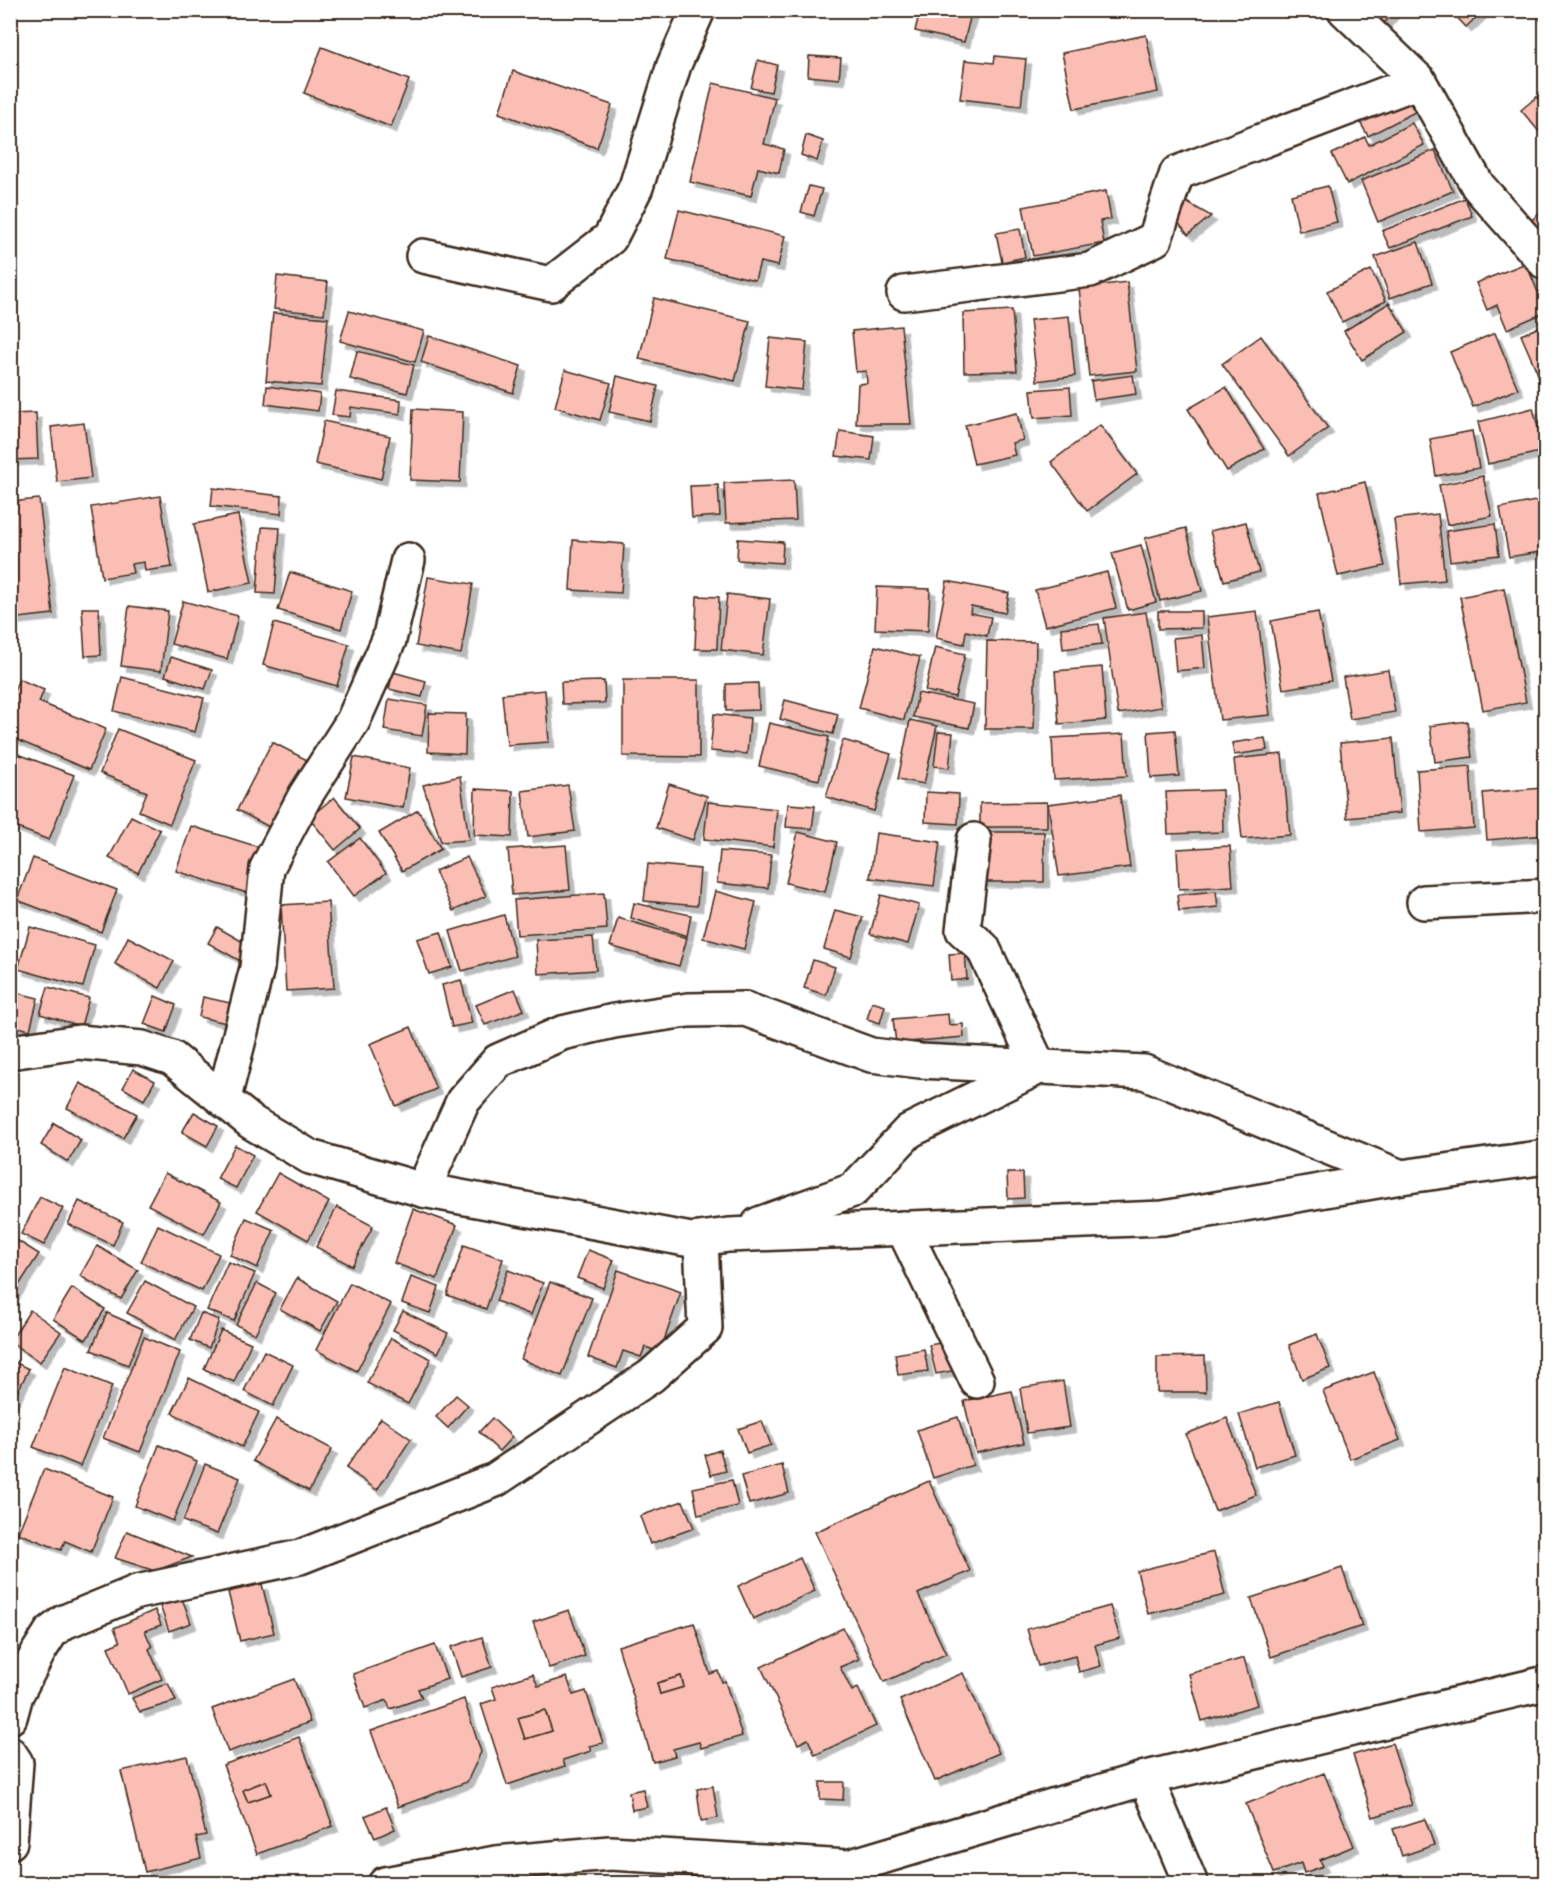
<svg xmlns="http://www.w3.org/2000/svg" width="1556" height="1894" viewBox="0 0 1556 1894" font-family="Kalam,sans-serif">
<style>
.building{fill:#fabeb4;stroke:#3b2a1e;stroke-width:1.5;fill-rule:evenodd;filter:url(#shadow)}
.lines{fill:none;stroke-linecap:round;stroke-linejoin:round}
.minor-casing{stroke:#3b2a1e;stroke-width:38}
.minor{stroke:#fff;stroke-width:33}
</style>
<defs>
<filter id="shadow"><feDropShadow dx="5.5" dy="5.5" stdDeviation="0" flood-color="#0004"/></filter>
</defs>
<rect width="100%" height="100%" fill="#fff"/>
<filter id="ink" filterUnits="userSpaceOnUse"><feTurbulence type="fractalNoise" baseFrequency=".0167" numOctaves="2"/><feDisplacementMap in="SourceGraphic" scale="12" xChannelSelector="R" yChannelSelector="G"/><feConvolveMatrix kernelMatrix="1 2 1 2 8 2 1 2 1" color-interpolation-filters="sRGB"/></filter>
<g filter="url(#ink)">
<g class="building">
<path d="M920 10H972L964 42 915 31Z"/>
<path d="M1349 10H1395L1376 33Z"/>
<path d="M1450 10H1484L1466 27Z"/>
<path d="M1533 10H1546V25L1545 26Z"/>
<path d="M1146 35 1158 92 1074 109 1062 53Z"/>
<path d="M322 47 409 80 391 127 304 93Z"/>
<path d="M809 56 841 58 839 79 808 76Z"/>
<path d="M995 56 1026 59 1021 106 960 99 965 60 994 63Z"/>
<path d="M758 60 777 65 771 92 751 88Z"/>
<path d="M513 71 612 105 597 148 499 113Z"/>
<path d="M713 83 775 98 764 144 784 149 779 173 758 168 751 196 690 182Z"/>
<path d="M1546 89V140L1521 110Z"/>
<path d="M1404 93 1415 112 1368 136 1357 117Z"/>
<path d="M1412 123 1424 145 1347 184 1332 154 1365 137 1369 145Z"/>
<path d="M806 135 823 141 817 161 801 155Z"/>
<path d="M1435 150 1453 191 1378 222 1361 181Z"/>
<path d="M809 186 822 189 814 216 801 212Z"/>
<path d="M1328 186 1337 222 1299 231 1291 195Z"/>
<path d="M1106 191 1111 219 1100 221 1104 243 1033 256 1023 207Z"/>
<path d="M1465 198 1472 216 1390 248 1382 231Z"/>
<path d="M1181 199 1211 216 1188 235 1172 215Z"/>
<path d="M1546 206V243L1527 225Z"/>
<path d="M679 210 785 236 778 266 760 262 755 280 667 259Z"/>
<path d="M1020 229 1025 257 1002 262 996 233Z"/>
<path d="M1418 242 1432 283 1390 298 1375 257Z"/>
<path d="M1526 263 1546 312 1507 329 1497 305 1487 310 1476 283Z"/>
<path d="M1371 270 1386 301 1342 322 1327 291Z"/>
<path d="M277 276 328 282 324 314 274 309Z"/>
<path d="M1127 282 1137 371 1089 376 1079 288Z"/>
<path d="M654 298 750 321 735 381 639 359Z"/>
<path d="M1389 303 1407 332 1362 360 1344 331Z"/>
<path d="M1012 310 1017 371 964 372 963 313Z"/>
<path d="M349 311 424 331 415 362 340 341Z"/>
<path d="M273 313 328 318 321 386 266 381Z"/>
<path d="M1069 316 1075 376 1037 381 1030 320Z"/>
<path d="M1546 324V371L1538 374 1521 335Z"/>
<path d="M901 326 911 424H856L858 384 867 383 866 371 856 372 852 331Z"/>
<path d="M1495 333 1518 389 1473 407 1450 352Z"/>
<path d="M429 336 521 366 513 393 421 362Z"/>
<path d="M1261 336 1328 428 1289 456 1222 364Z"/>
<path d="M770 338 807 342 802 390 765 386Z"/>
<path d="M357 351 414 365 407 393 350 379Z"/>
<path d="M565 370 611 383 600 420 555 407Z"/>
<path d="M1133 375 1136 394 1094 400 1091 381Z"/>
<path d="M617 376 658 386 650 421 609 412Z"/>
<path d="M267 386 320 394 318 411 265 404Z"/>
<path d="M1070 387 1072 415 1034 418 1031 390Z"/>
<path d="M1226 387 1264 449 1227 471 1188 409Z"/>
<path d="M336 391 401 400 400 414 351 407 350 417 332 415Z"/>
<path d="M1533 408 1544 451 1488 464 1478 422Z"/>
<path d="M413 409 463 412 460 482 410 480Z"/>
<path d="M36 413 38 459 10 460V414Z"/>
<path d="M1017 413 1023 440 1012 443 1015 455 974 464 965 425Z"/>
<path d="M324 421 390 436 381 479 315 464Z"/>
<path d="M84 423 91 478 57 482 51 427Z"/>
<path d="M1100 425 1137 474 1087 511 1051 462Z"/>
<path d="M840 431 874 436 871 460 836 456Z"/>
<path d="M1472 431 1479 468 1436 476 1430 439Z"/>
<path d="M1483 476 1492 516 1447 525 1439 485Z"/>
<path d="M794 480 796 520 726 523 724 483Z"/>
<path d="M1365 482 1385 566 1338 576 1319 493Z"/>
<path d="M718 485 720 516 692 518 690 486Z"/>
<path d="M213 488 282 496 281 514 211 506Z"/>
<path d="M160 496 172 567 145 571 144 562 131 564 133 573 102 578 91 507Z"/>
<path d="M39 499 53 614 10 619V502Z"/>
<path d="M1546 499V551L1509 557 1500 508Z"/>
<path d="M1438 514 1445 580 1401 584 1394 519Z"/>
<path d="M238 515 252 583 208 592 194 524Z"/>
<path d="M1246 522 1259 572 1224 581 1210 531Z"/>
<path d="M1495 524 1499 555 1450 561 1446 531Z"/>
<path d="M262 527 280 528 275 594 257 593Z"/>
<path d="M1186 528 1202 591 1160 601 1145 538Z"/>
<path d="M738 539 783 542 782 563 737 560Z"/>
<path d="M573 540 624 544 621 593 570 590Z"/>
<path d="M1141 545 1156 602 1128 610 1112 553Z"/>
<path d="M290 572 352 591 341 629 278 610Z"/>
<path d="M1107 572 1116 608 1045 626 1035 590Z"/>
<path d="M428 577 473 584 461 654 416 646Z"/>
<path d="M947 581 1009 593 1005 613 971 606 970 613 991 617 987 636 966 631 964 644 936 638Z"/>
<path d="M877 587 930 589 928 631 875 629Z"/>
<path d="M1504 588 1526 702 1483 710 1460 597Z"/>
<path d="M727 594 770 599 763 655 721 650Z"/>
<path d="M697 596 719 597 717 649H695Z"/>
<path d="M183 601 238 616 227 659 171 644Z"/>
<path d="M129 606 168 611 161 671 121 666Z"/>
<path d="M82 608H99L101 655 85 656Z"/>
<path d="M1158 611H1202V628L1158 629Z"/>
<path d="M1257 611 1270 715 1220 720 1207 617Z"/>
<path d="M1146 612 1161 707 1118 714 1104 618Z"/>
<path d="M1318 612 1331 681 1283 689 1271 621Z"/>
<path d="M274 623 349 644 337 686 263 665Z"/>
<path d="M1546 623V663L1539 624Z"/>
<path d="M1099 624 1102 644 1063 649 1061 628Z"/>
<path d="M1202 635 1205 668 1176 671 1173 638Z"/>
<path d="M987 641 1036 642 1034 729H985Z"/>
<path d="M875 646 920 657 904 720 859 708Z"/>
<path d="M935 647 965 654 955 697 925 691Z"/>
<path d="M171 657 212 670 205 689 165 676Z"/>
<path d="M1102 667 1106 720 1059 724 1055 671Z"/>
<path d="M1388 670 1395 712 1350 719 1343 677Z"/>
<path d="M393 672 426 681 422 697 389 689Z"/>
<path d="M122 677 204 698 195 732 114 711Z"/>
<path d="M19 679 44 690 39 702 106 729 89 770 10 737V700Z"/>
<path d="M623 680H699V757L623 756Z"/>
<path d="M604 681 605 703 562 704 561 682Z"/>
<path d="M758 683 759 710 726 711V684Z"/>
<path d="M545 690 549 742 507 745 502 694Z"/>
<path d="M918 693 974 704 969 728 913 717Z"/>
<path d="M389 699 427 705 422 736 384 730Z"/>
<path d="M785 700 838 714 833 734 780 719Z"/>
<path d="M429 713 466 714 465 754 428 752Z"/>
<path d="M714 714 750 718 747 754 710 751Z"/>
<path d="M910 720 937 726 924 784 898 779Z"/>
<path d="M1467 721 1472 757 1435 762 1430 726Z"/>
<path d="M769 723 829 737 819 780 759 766Z"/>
<path d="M118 729 196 760 170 824 139 811 147 792 100 773Z"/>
<path d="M1175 730 1179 776 1151 778 1148 732Z"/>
<path d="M938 732 953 733 949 768 934 766Z"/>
<path d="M1124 734 1127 776 1054 780 1052 738Z"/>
<path d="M1265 738 1267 750 1234 755 1232 743Z"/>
<path d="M1393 738 1400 813 1347 818 1340 743Z"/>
<path d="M843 740 891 754 874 811 826 797Z"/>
<path d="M272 742 311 762 275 830 237 810Z"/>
<path d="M10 751 74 775 49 840 10 825Z"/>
<path d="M1282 754 1290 835 1242 839 1234 759Z"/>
<path d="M354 757 410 768 403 808 346 797Z"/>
<path d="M1470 766 1474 828 1421 832 1417 770Z"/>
<path d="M460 776 469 840 441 842 423 785Z"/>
<path d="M669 784 707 796 693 840 656 828Z"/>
<path d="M568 785 575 831 528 837 522 791Z"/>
<path d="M1542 788 1546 835 1487 840 1483 793Z"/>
<path d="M475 789 513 791 512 837 474 835Z"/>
<path d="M1222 790 1223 832 1168 834 1166 792Z"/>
<path d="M926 792 959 794 958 824 925 822Z"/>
<path d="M1120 795 1130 867 1059 876 1048 804Z"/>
<path d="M334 797 360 829 335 850 309 818Z"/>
<path d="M708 802 777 809 773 847 704 839Z"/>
<path d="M1047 802V827H980V803Z"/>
<path d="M788 804 815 806 812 829 786 827Z"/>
<path d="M418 810 441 849 402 871 379 833Z"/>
<path d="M131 816 160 830 138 873 109 858Z"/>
<path d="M191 826 262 848 247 893 176 871Z"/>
<path d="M798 832 837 842 825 892 786 883Z"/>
<rect x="977" y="832" width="67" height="50"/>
<path d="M876 833 940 842 934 886 870 878Z"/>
<path d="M360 838 386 873 354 896 328 862Z"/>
<path d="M566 845 570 890 512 895 508 849Z"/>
<path d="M1230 846 1233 886 1179 889 1177 849Z"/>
<path d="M720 851 771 855 768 888 717 883Z"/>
<path d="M467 857 486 896 453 911 435 871Z"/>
<path d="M33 858 117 890 101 932 17 900Z"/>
<path d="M648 864 700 869 697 906 644 901Z"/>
<path d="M715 891 756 902 744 949 703 938Z"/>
<path d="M1216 891 1218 907 1179 911 1177 895Z"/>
<path d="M604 893 607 929 517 935 514 900Z"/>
<path d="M881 895 919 905 908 944 870 934Z"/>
<path d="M328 902 334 988 286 991 281 905Z"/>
<path d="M634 903 691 915 687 936 631 918Z"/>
<path d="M835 910 863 917 851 957 824 949Z"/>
<path d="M504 915 515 956 462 971 450 931Z"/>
<path d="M618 918 687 938 679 966 610 946Z"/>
<path d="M30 927 95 945 83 987 18 969Z"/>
<path d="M217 927 250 946 242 962 208 943Z"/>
<path d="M441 932 452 967 429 974 417 939Z"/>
<path d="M128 937 174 961 160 988 115 964Z"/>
<path d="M593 937 596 970 538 974 536 940Z"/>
<path d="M965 953 967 979 951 981 949 954Z"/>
<path d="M813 960 835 967 826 995 804 988Z"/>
<path d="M461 980 472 1023 452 1027 442 985Z"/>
<path d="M48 987 89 998 81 1026 40 1014Z"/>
<path d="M515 989 524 1010 485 1025 476 1005Z"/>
<path d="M10 991 38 998 30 1030 10 1025Z"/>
<path d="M155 996 176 1005 166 1032 144 1024Z"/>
<path d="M203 997 235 1004 231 1024 199 1017Z"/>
<path d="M872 1002 885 1006 880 1023 867 1019Z"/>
<path d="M948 1014 949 1025 963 1024 964 1037 896 1043 893 1019Z"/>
<path d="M411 1027 436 1089 396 1106 370 1044Z"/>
<path d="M133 1069 155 1081 144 1100 123 1088Z"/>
<path d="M80 1083 137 1114 123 1138 67 1108Z"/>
<path d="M194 1112 218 1126 207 1146 182 1132Z"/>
<path d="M54 1123 81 1140 68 1162 41 1145Z"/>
<path d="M235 1145 253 1155 236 1188 217 1179Z"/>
<path d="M165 1173 221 1202 204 1234 148 1205Z"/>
<path d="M278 1173 329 1202 308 1240 257 1211Z"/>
<path d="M1007 1173H1023L1024 1198 1008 1199Z"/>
<path d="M40 1197 63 1208 44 1245 21 1234Z"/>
<path d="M79 1201 123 1222 113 1245 68 1224Z"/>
<path d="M337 1207 373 1226 352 1266 316 1247Z"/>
<path d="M413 1209 457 1225 437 1279 394 1263Z"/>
<path d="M246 1218 274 1230 257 1268 230 1255Z"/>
<path d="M158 1225 219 1254 202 1291 141 1262Z"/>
<path d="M10 1236 39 1254 12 1296 10 1295Z"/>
<path d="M464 1245 503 1259 486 1309 447 1295Z"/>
<path d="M97 1246 138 1270 121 1299 80 1276Z"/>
<path d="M588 1250 614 1260 603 1288 577 1278Z"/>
<path d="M228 1262 255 1273 234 1321 207 1310Z"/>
<path d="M508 1270 543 1283 531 1315 496 1301Z"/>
<path d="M618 1270 681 1292 660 1352 645 1347 641 1357 623 1351 617 1368 588 1357Z"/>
<path d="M411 1277 439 1287 430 1313 402 1303Z"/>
<path d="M297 1278 337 1301 320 1331 280 1309Z"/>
<path d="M145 1281 193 1307 175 1340 127 1313Z"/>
<path d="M550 1282 592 1298 562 1376 521 1359Z"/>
<path d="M257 1283 276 1293 255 1334 236 1325Z"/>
<path d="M350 1283 391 1304 357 1371 316 1350Z"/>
<path d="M72 1288 105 1309 86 1340 53 1319Z"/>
<path d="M30 1310 61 1332 40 1362 10 1342Z"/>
<path d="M403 1311 448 1333 438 1353 393 1330Z"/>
<path d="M107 1313 143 1329 128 1365 91 1350Z"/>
<path d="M201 1313 219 1320 209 1348 190 1340Z"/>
<path d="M221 1330 251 1343 234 1382 204 1369Z"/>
<path d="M1317 1334 1330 1368 1302 1379 1289 1345Z"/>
<path d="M144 1337 180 1352 140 1452 103 1438Z"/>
<path d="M391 1338 431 1359 408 1404 367 1383Z"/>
<path d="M950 1341 957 1370 936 1374 929 1345Z"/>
<path d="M924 1349 928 1371 898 1375 895 1354Z"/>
<path d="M264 1351 293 1365 273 1406 244 1391Z"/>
<path d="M1205 1356 1206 1392H1157V1357Z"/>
<path d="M10 1360 29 1369 10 1406Z"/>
<path d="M65 1367 112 1386 80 1466 33 1447Z"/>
<path d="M1374 1372 1400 1440 1350 1459 1323 1391Z"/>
<path d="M189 1378 259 1412 242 1447 172 1413Z"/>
<path d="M1063 1381 1070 1427 1027 1433 1020 1388Z"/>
<path d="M1012 1391 1024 1443 976 1453 964 1401Z"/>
<path d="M456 1395 468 1405 448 1428 436 1417Z"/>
<path d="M1279 1402 1295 1455 1255 1467 1239 1414Z"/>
<path d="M958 1417 973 1465 933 1478 917 1430Z"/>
<path d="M381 1418 411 1439 377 1490 346 1468Z"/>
<path d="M492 1418 512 1437 499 1451 479 1432Z"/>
<path d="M1227 1418 1256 1495 1215 1511 1186 1434Z"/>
<path d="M276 1419 332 1449 309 1491 253 1461Z"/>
<path d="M762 1421 771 1445 747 1453 738 1429Z"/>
<path d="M159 1445 197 1461 173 1521 135 1506Z"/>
<path d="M720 1450 726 1471 711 1475 705 1455Z"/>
<path d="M205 1464 240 1478 217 1534 183 1521Z"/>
<path d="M782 1465 789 1493 749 1504 741 1476Z"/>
<path d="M44 1469 113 1497 91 1552 65 1541 61 1550 18 1533Z"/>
<path d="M732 1480 738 1506 698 1515 693 1488Z"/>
<path d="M929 1481 970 1571 918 1594 946 1654 884 1682 815 1532Z"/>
<path d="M683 1501 694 1528 650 1544 640 1516Z"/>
<path d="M127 1531 192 1557 155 1571 115 1558Z"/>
<path d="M1214 1552 1225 1595 1148 1614 1137 1571Z"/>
<path d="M800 1558 815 1591 753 1619 738 1586Z"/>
<path d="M1342 1568 1362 1626 1271 1657 1251 1598Z"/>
<path d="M262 1584 274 1633 240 1641 228 1592Z"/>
<path d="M182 1598 191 1623 169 1631 160 1606Z"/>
<path d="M1110 1606 1120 1638 1095 1645 1101 1666 1079 1672 1075 1656 1038 1666 1027 1629Z"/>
<path d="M155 1610 161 1625 145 1631 152 1647 149 1649 162 1679 128 1694 108 1647 120 1642 114 1628Z"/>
<path d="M569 1610 585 1656 549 1668 533 1622Z"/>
<path d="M694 1623 710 1674 718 1671 722 1682 725 1681 742 1736 701 1748 699 1742 673 1749 675 1756 653 1762 618 1646ZM681 1676 684 1687 660 1694 657 1683Z"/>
<path d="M843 1628 859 1659 840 1667 852 1691 858 1688 876 1726 815 1755 808 1739 798 1744 761 1667Z"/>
<path d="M482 1637 492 1667 461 1677 451 1647Z"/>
<path d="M435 1645 447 1679 418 1689 422 1698 390 1709 387 1700 365 1708 353 1674Z"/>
<path d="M1244 1658 1257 1705 1202 1721 1189 1674Z"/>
<path d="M963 1673 999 1753 935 1781 900 1700Z"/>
<path d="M533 1674 538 1686 567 1677 573 1695 586 1691 603 1743 589 1746 591 1751 563 1760 565 1766 507 1785 481 1704 496 1699 492 1687ZM545 1710 552 1731 525 1739 518 1718Z"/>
<path d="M681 1676 684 1687 660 1694 657 1683Z"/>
<path d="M294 1679 310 1722 228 1752 212 1709Z"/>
<path d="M168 1683 176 1701 140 1712 132 1698Z"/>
<path d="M464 1699 481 1752 467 1782 398 1807 371 1731Z"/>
<path d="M545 1710 552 1731 525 1739 518 1718Z"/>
<path d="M299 1737 333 1826 257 1854 223 1765ZM266 1781 271 1794 248 1802 243 1790Z"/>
<path d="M1392 1743 1412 1805 1373 1817 1353 1755Z"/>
<path d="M187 1756 206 1835 196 1837 201 1858 145 1872 121 1771Z"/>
<path d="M1324 1773 1354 1846 1320 1860 1323 1866 1304 1873 1301 1863 1274 1873 1246 1804Z"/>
<path d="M266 1781 271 1794 248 1802 243 1790Z"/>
<path d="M820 1782H844L843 1800 820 1799Z"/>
<path d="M713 1786 718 1818 701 1821 697 1789Z"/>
<path d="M643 1789 647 1807 632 1810 629 1792Z"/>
<path d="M386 1807 395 1829 375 1838 365 1816Z"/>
<path d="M1425 1819 1434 1845 1402 1856 1393 1829Z"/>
<path d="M811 1878 812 1884H781L780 1882Z"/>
</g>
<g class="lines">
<defs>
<g id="minor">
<path d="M1345 10 1419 81 1478 186 1546 263"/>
<path d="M423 256 551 284 610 238 636 187 674 65 698 10"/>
<path d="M904 293 1090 270 1155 239 1177 173 1419 81"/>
<path d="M1424 902 1546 896"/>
<path d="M10 1052 79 1042 142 1048 172 1058 251 1122 310 1157 423 1190 691 1240 729 1235 1163 1218 1401 1177 1546 1157"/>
<path d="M224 1098 257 968 267 868 305 796 353 721 389 640 408 560"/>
<path d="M423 1190 463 1101 498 1061 562 1033 614 1021 688 1010 745 1009 871 1055 920 1061 1144 1072 1401 1177"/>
<path d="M759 1224 853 1190 909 1131 1039 1067 983 948 963 930 974 840"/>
<path d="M903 1228 977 1381"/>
<path d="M10 1717 16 1695 39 1651 51 1632 64 1622 137 1592 300 1557 495 1480 651 1376 705 1328 701 1240"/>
<path d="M10 1754 16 1763 10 1842"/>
<path d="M1146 1778 1191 1884"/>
<path d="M385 1884 496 1863 610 1853 848 1867 1146 1778 1546 1683"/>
</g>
</defs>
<use href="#minor" class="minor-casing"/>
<use href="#minor" class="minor"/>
</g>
</g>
<rect width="1556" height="1894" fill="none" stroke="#fff" stroke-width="36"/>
<rect x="18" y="18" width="1520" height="1858" fill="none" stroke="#3b2a1e" stroke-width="2" filter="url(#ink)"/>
</svg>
